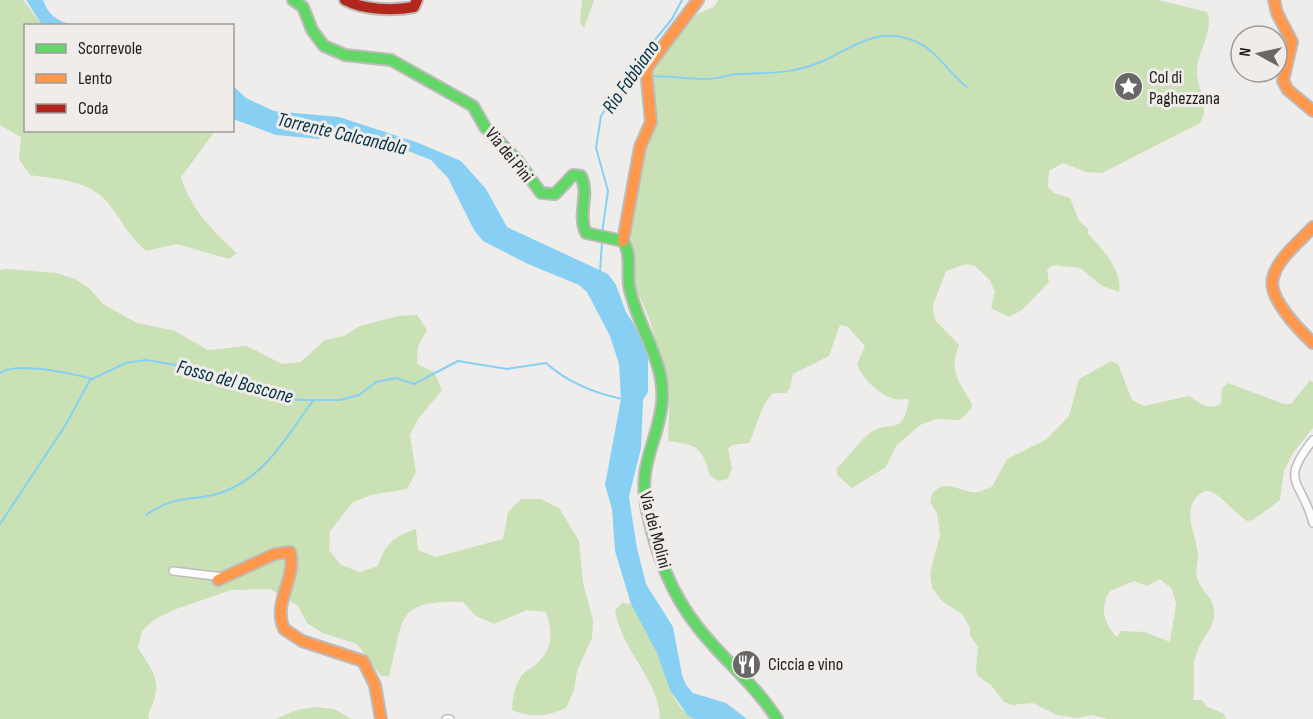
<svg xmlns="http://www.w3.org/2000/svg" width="1313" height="719" viewBox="0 0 1313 719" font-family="'Sofia Sans Condensed',sans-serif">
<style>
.green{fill:#c9e1b4;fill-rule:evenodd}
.water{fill:#87d0f3}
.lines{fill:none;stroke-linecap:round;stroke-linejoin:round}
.stream{stroke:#87d0f3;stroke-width:2}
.street-casing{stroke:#bdbcba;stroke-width:10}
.fast-casing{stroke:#bdbcba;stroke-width:14}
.slow-casing{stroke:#bdbcba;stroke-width:14}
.jam-casing{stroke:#bdbcba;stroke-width:14}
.street{stroke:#fdfcfc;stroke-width:7}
.fast{stroke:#63d668;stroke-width:10}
.slow{stroke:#ff974d;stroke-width:10}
.jam{stroke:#b3261e;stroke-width:10}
.labels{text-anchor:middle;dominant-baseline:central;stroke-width:6;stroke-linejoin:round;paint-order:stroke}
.poi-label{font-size:18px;fill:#232120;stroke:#f0ecea;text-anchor:start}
.street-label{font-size:18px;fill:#232120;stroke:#f0ecea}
.water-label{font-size:20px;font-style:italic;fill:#003145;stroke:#f0ecea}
</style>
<rect width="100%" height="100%" fill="#efedeb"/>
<g class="green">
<path d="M0 0H23L42 25 26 26V130L215 131 181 177C191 210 213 231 237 253L229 259 177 244 146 251C130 238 121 219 108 203 90 180 56 179 30 175L19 159 21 137 0 125Z"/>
<path d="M582 0H594L584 28 580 22Z"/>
<path d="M718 0H1158L1207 12C1214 30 1199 49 1197 68 1195 88 1212 103 1200 123L1102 173 1086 172 1063 163 1049 171 1048 187 1054 193 1070 198 1079 221 1088 229V234C1102 248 1123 271 1119 292L1102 286 1080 268 1053 265 1047 270 1049 282 1022 310 1009 317 991 308 995 292 990 280 975 266 966 264 946 271 933 305 935 320 959 345C948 372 959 381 972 404L971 409 960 420 936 419 920 425 896 446 886 467 852 488 837 475V468C848 458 858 442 870 433 892 418 902 439 909 399 905 399 898 400 894 399 879 394 862 379 857 364L865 346 847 326 840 325 829 356 793 374 790 388 786 393H773C761 404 757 427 749 443L732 445 728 449 732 468 728 479 719 481 710 476C702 446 697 445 668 441L670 391 649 318 635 286 632 257 631 233 645 148 650 74 655 63 697 14 714 7Z"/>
<path d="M7 269 56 273 75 279 90 289 103 304 137 323 175 331 208 350 247 346 282 364 301 362 325 340 344 336 360 326 398 316 417 315 427 330 418 346 417 364 434 372 442 390 418 419 410 435 416 472 407 489 371 495 353 502 330 531 329 550 341 565 360 572 378 566C385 544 394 536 416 529L418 550 436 557 503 539 508 512 521 499H541L559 508 579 541 583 583 593 620 592 638 577 671 574 690 566 708C545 717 532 718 512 710 513 697 514 686 522 675 526 670 533 668 537 663 553 649 553 631 546 612L527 610 494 624 476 616 463 602C392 600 405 620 389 676H381L357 644 323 633 307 623 298 606 270 589 231 590 176 609 155 619 142 631 138 648C156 676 163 683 148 715L149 719H0V270Z"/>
<path d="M1111 361 1118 364 1132 400 1144 406 1189 396C1200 403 1209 412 1221 403L1222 388 1228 383 1284 404H1291L1310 380 1313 382V428L1293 453 1284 471 1280 500 1253 520 1247 521C1238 515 1218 494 1212 492 1207 490 1204 491 1200 494 1180 509 1197 536 1198 555 1198 562 1195 570 1197 577 1200 590 1212 596 1214 609 1216 629 1201 637 1196 655 1191 668 1196 685 1193 700H1202L1206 706 1224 714 1226 719H1108L1092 715 1078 718 1057 715 1033 703 1012 705 1004 702 991 685 978 676 976 670 978 647 970 635V628L962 614 942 601 932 588 930 573 940 535 937 513 930 502 932 494C946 476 961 494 978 492 982 491 988 488 992 487L1007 459 1047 439 1069 416 1079 379ZM1160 579 1172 589 1176 604 1170 642 1145 632 1121 631 1117 637C1104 624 1099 607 1110 591L1134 581 1147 586Z"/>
<path d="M622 603 631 604C640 620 651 637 658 654 667 676 671 706 694 719H660C659 679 622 652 615 610Z"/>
<path d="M316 707 334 709 352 719H275L297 710Z"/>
</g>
<g class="water">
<path d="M26 0H43C49 16 57 21 74 25H42Z"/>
<path d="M232 85 246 98 274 111 339 117 416 142 461 161 486 189 507 227 608 274 616 285 626 312 642 337 648 359V392L643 400 641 448 629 497 637 548 646 584 673 627 682 675 686 685 693 693 726 703 747 719H694L688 716 670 690 657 653 631 604 615 551 612 509 605 485 621 399 619 364 610 336 587 292 579 285 528 264 483 241 474 230 448 178 431 160 408 151 332 134 320 139 276 135 233 119Z"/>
</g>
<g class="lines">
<g class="stream">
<path d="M631 74 643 75"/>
<path d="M650 76C669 76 688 79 706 79 716 79 727 75 737 74 767 73 795 74 823 61 851 48 876 28 909 39 936 47 947 72 968 88"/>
<path d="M602 233 608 191 596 148 601 116 640 58 672 19 682 0"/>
<path d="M600 272 602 241"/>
<path d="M0 373C17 361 73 374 93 379"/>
<path d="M146 515C180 491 197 504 228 490 269 472 287 435 313 401"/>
<path d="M0 524 65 426 90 380 126 363 146 360 194 368 281 398 301 400H340L359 395 376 382 396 378 414 384 458 361 507 369 546 363C567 382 594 393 622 399"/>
</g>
<defs>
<g id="street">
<path d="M1313 440C1278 484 1302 479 1313 523"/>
<path d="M173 571 223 577"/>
<path d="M446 719H450"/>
</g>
<g id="fast">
<path d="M293 0 303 7 312 30 324 46 345 55 391 60 473 106 485 127 518 161 541 193 555 194 573 175 581 176C590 195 577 214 586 233L623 241"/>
<path d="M623 241C632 255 627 270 629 285 636 326 666 360 662 403 658 441 638 465 646 505 654 547 670 592 697 626 722 659 755 684 777 719"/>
</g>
<g id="slow">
<path d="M1274 0 1277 13 1292 42 1283 81 1288 90 1313 111"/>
<path d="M1313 227C1300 241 1277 259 1273 278 1267 297 1300 331 1313 343"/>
<path d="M623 241 640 147 651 122 646 69 698 0"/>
<path d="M218 580 275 554 290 552C297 579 272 602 284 629L302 641 363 661 375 685 381 719"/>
</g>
<path id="jam" d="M345 0C364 10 393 11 414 7L417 0"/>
</defs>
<use href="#street" class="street-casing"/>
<use href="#fast" class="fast-casing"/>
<use href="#slow" class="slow-casing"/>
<use href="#jam" class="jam-casing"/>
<use href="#street" class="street"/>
<use href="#fast" class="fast"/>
<use href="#slow" class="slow"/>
<use href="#jam" class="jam"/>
</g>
<defs>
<symbol id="sight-disc" viewBox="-11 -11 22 22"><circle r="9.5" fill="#6a6867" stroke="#f0ecea"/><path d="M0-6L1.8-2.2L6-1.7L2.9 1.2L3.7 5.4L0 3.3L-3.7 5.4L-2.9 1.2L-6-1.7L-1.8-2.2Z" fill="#fff"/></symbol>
<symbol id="restaurant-disc" viewBox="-11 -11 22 22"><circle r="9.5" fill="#6a6867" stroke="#f0ecea"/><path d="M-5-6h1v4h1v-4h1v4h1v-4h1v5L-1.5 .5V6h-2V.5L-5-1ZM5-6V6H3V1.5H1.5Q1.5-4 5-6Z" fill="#fff"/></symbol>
</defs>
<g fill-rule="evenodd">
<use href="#sight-disc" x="1112" y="70" width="33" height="33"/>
<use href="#restaurant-disc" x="730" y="648" width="33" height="33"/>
</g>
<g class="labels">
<g class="poi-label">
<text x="1149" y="77">Col di<tspan x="1149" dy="21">Paghezzana</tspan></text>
<text x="768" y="664">Ciccia e vino</text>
</g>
<g class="street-label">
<text transform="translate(509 155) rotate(51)">Via dei Pini</text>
<text transform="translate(655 530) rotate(75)">Via dei Molini</text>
</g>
<g class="water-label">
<text transform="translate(631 77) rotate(-55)">Rio Fabbiano</text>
<text transform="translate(342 134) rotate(13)">Torrente Calcandola</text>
<text transform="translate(235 382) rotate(15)">Fosso del Boscone</text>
</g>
</g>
<rect x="24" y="24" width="210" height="108" fill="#f0ecea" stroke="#9e9b99" stroke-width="1.5"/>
<rect x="36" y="44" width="30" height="9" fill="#63d668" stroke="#9e9b99" stroke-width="1.5"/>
<text x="78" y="54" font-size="18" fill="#232120">Scorrevole</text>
<rect x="36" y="74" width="30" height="9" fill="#ff974d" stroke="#9e9b99" stroke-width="1.5"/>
<text x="78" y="84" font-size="18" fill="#232120">Lento</text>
<rect x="36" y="104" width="30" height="9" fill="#b3261e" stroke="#9e9b99" stroke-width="1.5"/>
<text x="78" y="114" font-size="18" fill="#232120">Coda</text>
<g transform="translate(1259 54) rotate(278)"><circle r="28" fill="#f0ecea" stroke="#9e9b99" stroke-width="1.5"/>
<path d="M0-4.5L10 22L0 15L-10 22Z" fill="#6a6867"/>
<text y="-9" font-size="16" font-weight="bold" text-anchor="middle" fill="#232120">N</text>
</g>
</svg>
